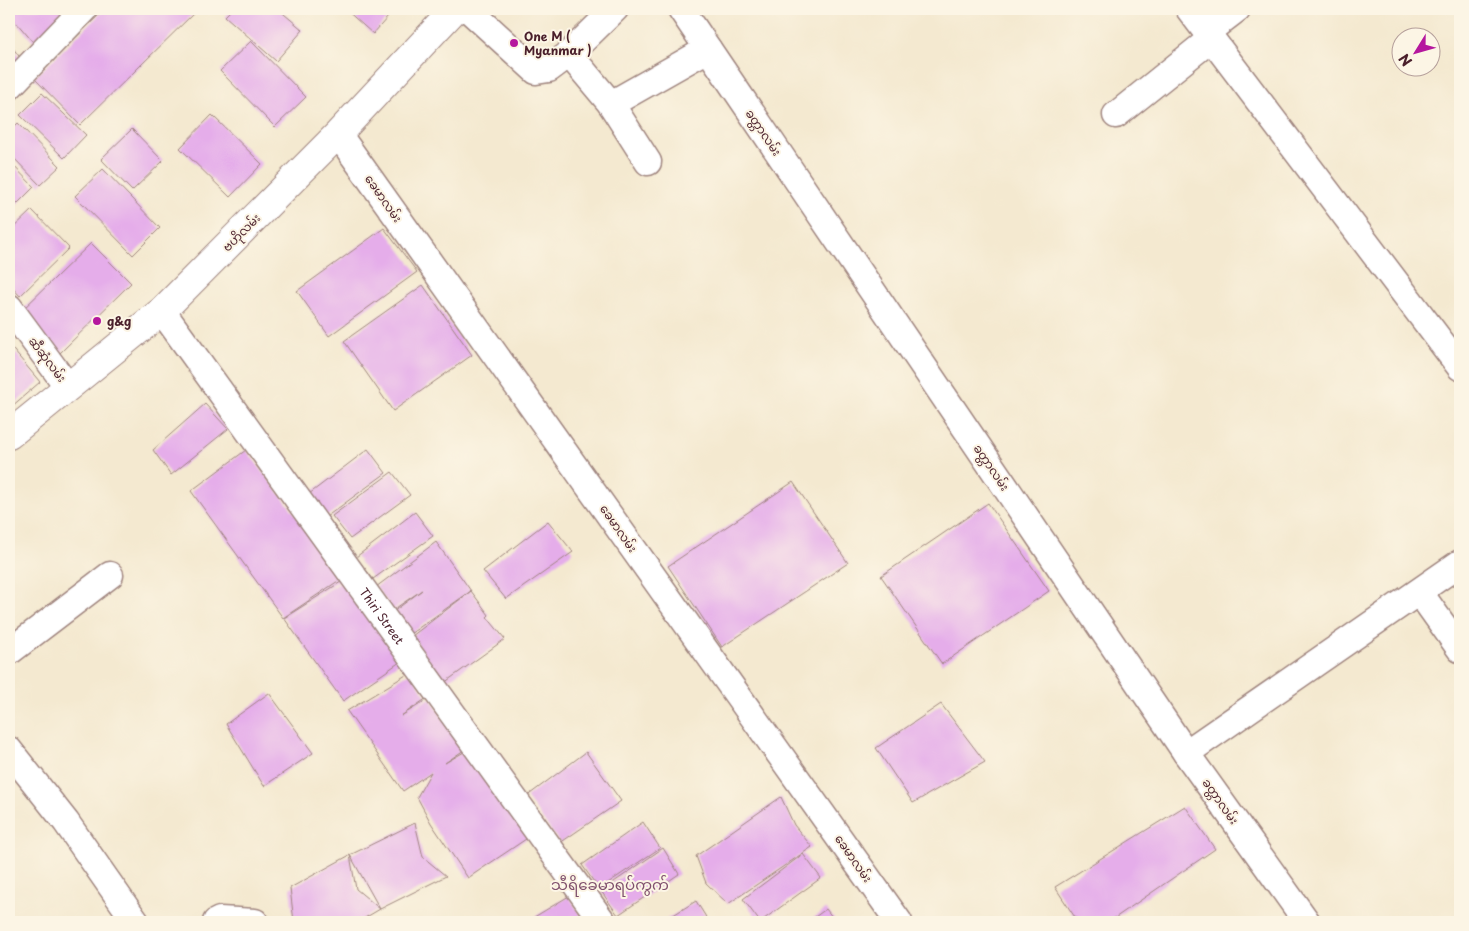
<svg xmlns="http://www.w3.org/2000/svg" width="1469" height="931" viewBox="0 0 1469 931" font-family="'Playpen Sans','Noto Sans Myanmar',sans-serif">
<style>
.building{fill:#e5adea;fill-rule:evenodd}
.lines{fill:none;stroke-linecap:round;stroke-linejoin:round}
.minor-casing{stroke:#9f847e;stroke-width:29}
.secondary-casing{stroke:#9f847e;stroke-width:30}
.minor{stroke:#fff;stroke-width:26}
.secondary{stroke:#fff;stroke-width:28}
.poi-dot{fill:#b5179e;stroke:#fcf5e5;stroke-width:2}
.labels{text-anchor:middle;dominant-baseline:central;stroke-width:4;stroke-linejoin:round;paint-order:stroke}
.poi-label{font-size:12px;font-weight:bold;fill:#4a1f2b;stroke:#fcf5e5;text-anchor:start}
.street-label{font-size:12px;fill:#4a1f2b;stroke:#fcf5e5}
.quarter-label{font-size:15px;fill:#80516e;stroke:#fcf5e5}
</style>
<rect width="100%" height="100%" fill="#fcf5e5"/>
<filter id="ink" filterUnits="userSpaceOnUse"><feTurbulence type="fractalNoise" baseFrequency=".02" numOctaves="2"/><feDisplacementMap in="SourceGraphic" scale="10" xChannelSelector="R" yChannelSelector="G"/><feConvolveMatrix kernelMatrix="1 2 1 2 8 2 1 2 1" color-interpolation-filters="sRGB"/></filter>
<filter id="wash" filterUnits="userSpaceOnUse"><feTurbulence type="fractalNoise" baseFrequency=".0096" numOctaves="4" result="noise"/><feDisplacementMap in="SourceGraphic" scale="20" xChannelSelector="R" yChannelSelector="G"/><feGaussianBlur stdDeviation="1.12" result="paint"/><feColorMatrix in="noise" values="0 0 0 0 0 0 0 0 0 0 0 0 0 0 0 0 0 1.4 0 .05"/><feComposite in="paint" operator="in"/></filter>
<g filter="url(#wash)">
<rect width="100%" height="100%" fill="#f4e9d0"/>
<g id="blocks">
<g class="building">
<path d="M17 9H66L68 11 33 42 10 15Z"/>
<path d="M105 9H198L80 125 34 78Z"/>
<path d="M232 9H278L303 30 276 61 225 16Z"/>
<path d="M345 9H395L373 34Z"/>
<path d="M251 41 306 97 275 127 220 71Z"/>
<path d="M9 43 22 60 9 70Z"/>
<path d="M42 93 86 135 64 158 20 115Z"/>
<path d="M212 115 262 164 230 197 180 148Z"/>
<path d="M18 123 60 166 40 185 9 153V132Z"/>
<path d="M132 129 163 161 132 191 101 159Z"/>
<path d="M9 161 34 187 9 212Z"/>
<path d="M103 169 160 228 133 255 75 196Z"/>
<path d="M32 210 69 248 20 296 9 284V232Z"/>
<path d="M384 228 417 272 329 336 297 291Z"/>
<path d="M91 243 131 283 59 354 19 313Z"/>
<path d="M423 285 472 355 393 411 344 341Z"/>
<path d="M9 345 40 382 11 407 9 404Z"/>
<path d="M205 404 228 429 171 475 153 450Z"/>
<path d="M368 449 386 473 326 517 309 494Z"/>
<path d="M246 450 344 577 283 618 191 491Z"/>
<path d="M392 472 410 495 350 539 332 516Z"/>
<path d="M793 482 848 563 722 647 668 566Z"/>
<path d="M988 503 1049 591 942 664 881 576Z"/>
<path d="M415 512 433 536 373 579 356 557Z"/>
<path d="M548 521 573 552 506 599 483 571Z"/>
<path d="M436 542 471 591 410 634 393 612 422 590 393 610 376 587Z"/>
<path d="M344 580 400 662 343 701 284 618Z"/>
<path d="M471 591 489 615 487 617 505 639 444 683 412 636Z"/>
<path d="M411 672 427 698 401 716 430 698 464 750 445 763 464 752 529 837 468 878 431 823 417 797 431 772 403 791 347 711Z"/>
<path d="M269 693 313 753 264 786 226 724Z"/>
<path d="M941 704 985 762 913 803 876 748Z"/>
<path d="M586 752 621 801 560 843 526 797Z"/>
<path d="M781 797 794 825 812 847 728 904 706 883 696 856Z"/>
<path d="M1185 806 1215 849 1109 922H1078L1055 887Z"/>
<path d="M643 822 660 848 599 889 582 865Z"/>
<path d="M415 823 423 857 446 876 380 909 358 922H294L290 888 350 855ZM350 855 380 909 356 889Z"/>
<path d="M663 848 679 874 618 915 601 891Z"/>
<path d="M803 854 821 878 760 922 743 899Z"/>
<path d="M569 896 584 921 589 918 592 922H526Z"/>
<path d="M696 901 709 922H662Z"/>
<path d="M826 909 836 922H808Z"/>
</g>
</g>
</g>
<g filter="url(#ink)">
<use href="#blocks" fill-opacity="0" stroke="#9f847e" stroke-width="1"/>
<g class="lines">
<defs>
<g id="minor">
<path d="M468 9 536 71 549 69 569 54 615 9"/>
<path d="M681 9 1186 753 1307 922"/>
<path d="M1189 9 1460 367"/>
<path d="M1207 32 1237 9"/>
<path d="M569 54 611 104 648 162"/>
<path d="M9 87 84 9"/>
<path d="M611 104 708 49"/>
<path d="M1116 115 1212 38"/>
<path d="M338 134 899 922"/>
<path d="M9 307 68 387"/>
<path id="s1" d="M162 311 603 922"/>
<path d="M1420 593 1460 649"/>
<path d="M9 652 110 575"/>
<path d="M9 750 66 822 136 922"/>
<path d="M1186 753 1460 563"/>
<path d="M216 922 220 920 255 922"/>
</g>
<path id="secondary" d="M9 435 162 311 338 134 455 9"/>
</defs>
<use href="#minor" class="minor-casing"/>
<use href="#secondary" class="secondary-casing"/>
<use href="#minor" class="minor"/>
<use href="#secondary" class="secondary"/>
</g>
</g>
<g class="poi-dot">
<circle cx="514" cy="43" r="5"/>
<circle cx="97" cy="321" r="5"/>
</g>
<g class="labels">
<g class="poi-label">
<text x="524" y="36">One M (<tspan x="524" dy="14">Myanmar )</tspan></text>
<text x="107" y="321">g&amp;g</text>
</g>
<g class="street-label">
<text transform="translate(764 132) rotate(56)">ခတ္တာလမ်း</text>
<text transform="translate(384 198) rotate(55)">ခေမာလမ်း</text>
<text transform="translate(241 232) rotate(-45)">ဗဟိုလမ်း</text>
<text transform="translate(48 359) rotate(53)">ဆီဆုံလမ်း</text>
<text transform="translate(992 467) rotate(56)">ခတ္တာလမ်း</text>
<text transform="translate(619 528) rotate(55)">ခေမာလမ်း</text>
<text stroke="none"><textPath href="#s1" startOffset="376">Thiri Street</textPath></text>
<text transform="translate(1221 801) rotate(55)">ခတ္တာလမ်း</text>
<text transform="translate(854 858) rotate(55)">ခေမာလမ်း</text>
</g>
<g class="quarter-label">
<text x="610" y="883">သီရိခေမာရပ်ကွက်</text>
</g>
</g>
<rect width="1469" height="931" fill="none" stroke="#fcf5e5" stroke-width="30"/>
<g transform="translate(1416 52) rotate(233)"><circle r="24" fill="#fcf5e5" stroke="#b59f9b"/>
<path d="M0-4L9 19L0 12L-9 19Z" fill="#b5179e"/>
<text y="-8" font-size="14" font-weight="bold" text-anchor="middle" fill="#4a1f2b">N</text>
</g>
</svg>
